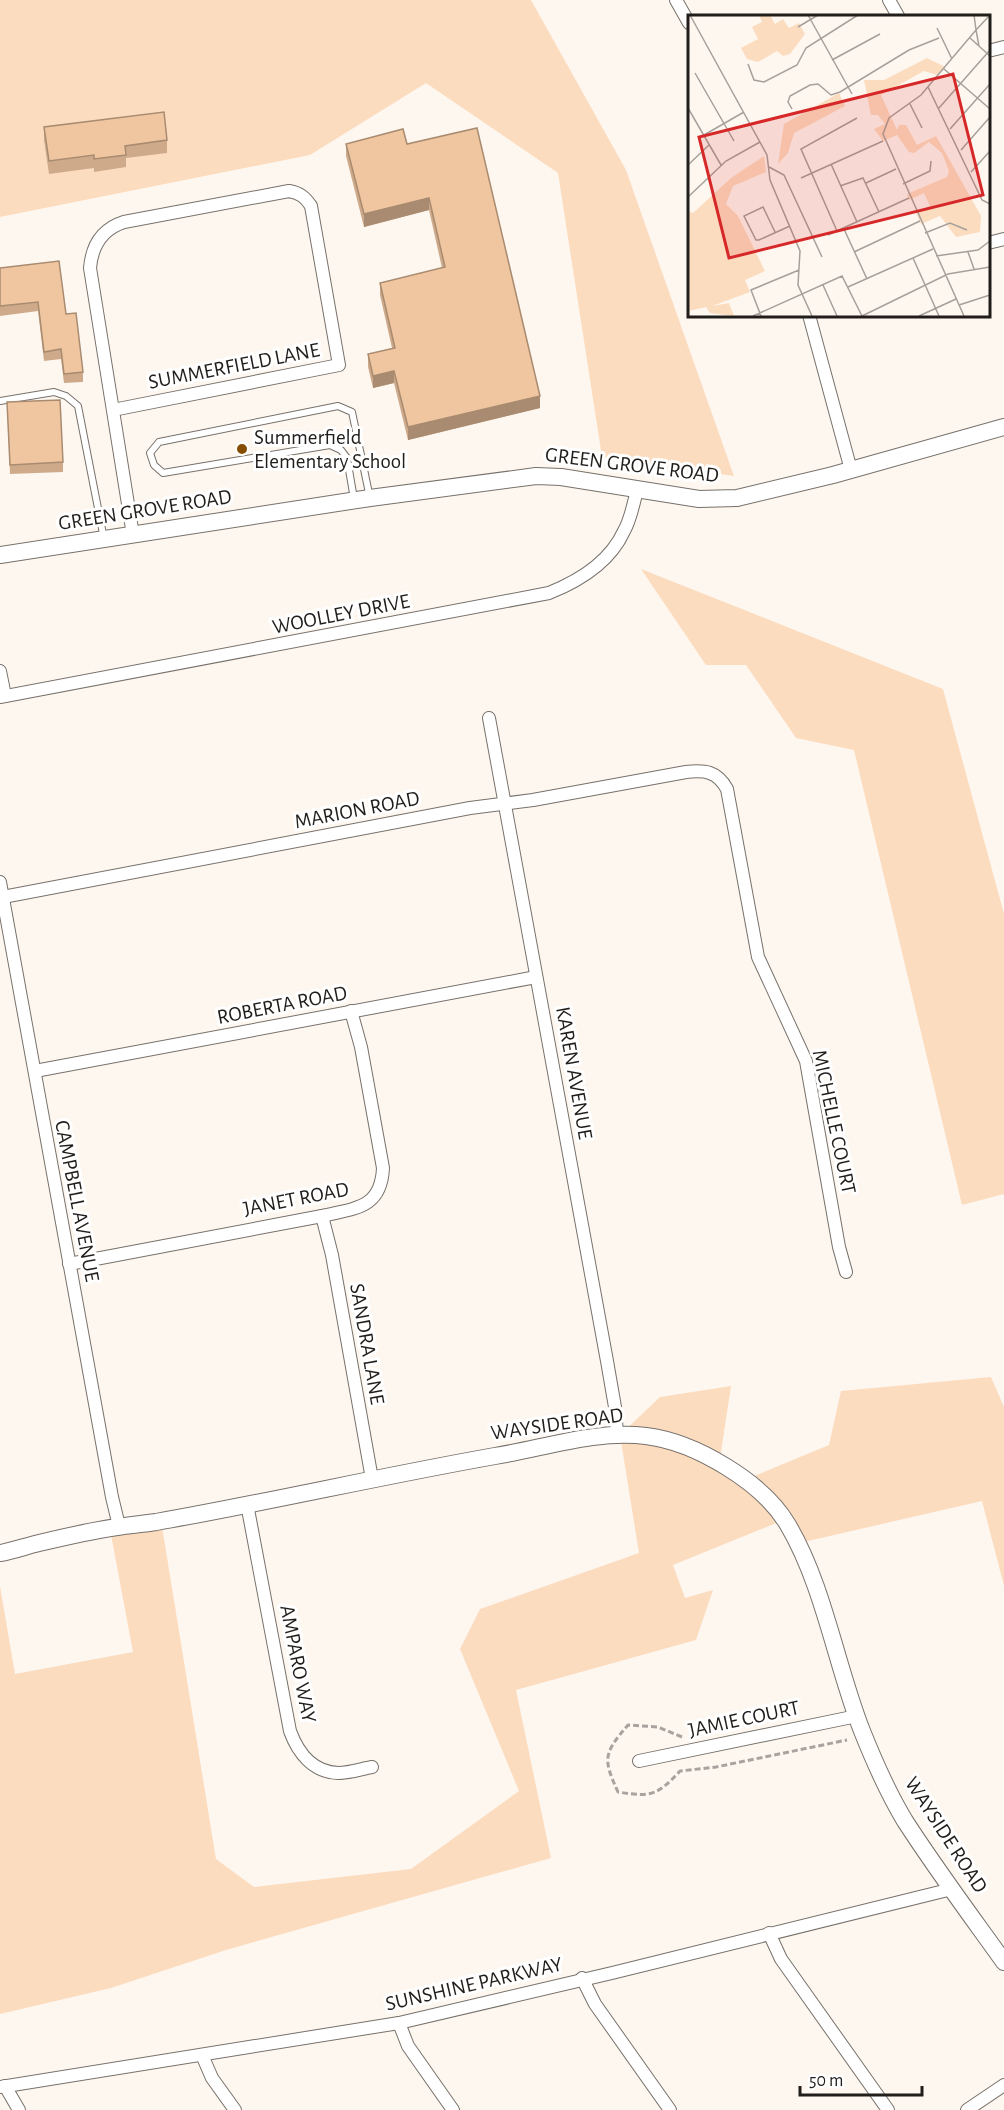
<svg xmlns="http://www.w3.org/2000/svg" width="1004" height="2110" viewBox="0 0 1004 2110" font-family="'Alegreya Sans',sans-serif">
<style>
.green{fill:#fcdcbf}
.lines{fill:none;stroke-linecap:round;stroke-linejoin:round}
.service-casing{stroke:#77716b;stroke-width:8}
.minor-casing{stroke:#77716b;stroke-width:14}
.tertiary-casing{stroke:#77716b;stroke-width:18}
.path{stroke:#a8a39e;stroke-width:3;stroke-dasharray:6 3;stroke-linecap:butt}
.service{stroke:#fff;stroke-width:6}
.minor{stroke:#fff;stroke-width:12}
.tertiary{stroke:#fff;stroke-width:16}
.wall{fill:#ceaa8a}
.shaded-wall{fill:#a88b70}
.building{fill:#f0c6a0;stroke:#a88b70;stroke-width:1.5}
.poi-dot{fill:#864d00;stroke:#fff;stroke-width:2}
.labels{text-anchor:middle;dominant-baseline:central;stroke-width:6;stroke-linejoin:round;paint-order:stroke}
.street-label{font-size:21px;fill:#201d1b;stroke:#fff}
.poi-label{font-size:21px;fill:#201d1b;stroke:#fff;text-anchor:start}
.inset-road{fill:none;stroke:#a5a09b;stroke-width:1.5}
.view{fill:#d62828;fill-opacity:0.15;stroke:#d62828;stroke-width:3}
.inset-edge{fill:none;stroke:#201d1b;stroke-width:3}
</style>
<rect width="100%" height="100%" fill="#fef7f0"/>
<g class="green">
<path d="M0 0H531L626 170 734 476 602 457 558 173 426 83 310 155 0 217Z"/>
<path d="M641 569 943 689 1004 914V1194L962 1205 854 750 796 738 746 665H706Z"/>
<path d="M991 1377 1004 1407V1586L982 1501 795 1544 779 1522 673 1565 685 1598 713 1590 696 1640 516 1690 551 1858 226 1950 111 1988 0 2014V1586L15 1674 133 1652 109 1524 160 1514 216 1859 254 1887 411 1869 519 1791 460 1649 480 1609 639 1553 620 1435 660 1397 731 1386 719 1465 742 1481 829 1445 841 1391Z"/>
</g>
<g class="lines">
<defs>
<g id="service">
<path d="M0 401 54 392 66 396 78 406 104 539"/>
<path d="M354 499 347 458 341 450 330 445 163 473 154 465 150 453 159 442 338 406 352 412 370 498"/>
</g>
<g id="minor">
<path d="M676 0 689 23"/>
<path d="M889 0 898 16"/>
<path d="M988 51 1004 47"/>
<path d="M988 243 1004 239"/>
<path d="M809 315 851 470"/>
<path d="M113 410 339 365 311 206C305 197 300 193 289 191L124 222C102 229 92 245 90 268L133 535"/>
<path d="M0 671 5 696"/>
<path d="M0 697 549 593C579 581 610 562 624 531 631 519 633 504 637 491"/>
<path d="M489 718 607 1361 615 1407 617 1434"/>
<path d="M0 882 112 1497 119 1526"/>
<path d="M3 897 470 808 533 800 686 772C705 770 717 771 727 789L758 957 806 1061 839 1247 846 1272"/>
<path d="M35 1071 536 977"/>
<path d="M322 1216 332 1255 372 1479"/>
<path d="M69 1264 322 1216C355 1208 381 1209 383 1168L361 1047 351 1011"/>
<path d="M247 1504 290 1731C298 1753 313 1772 338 1773 349 1773 361 1769 372 1767"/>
<path d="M639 1761 857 1716"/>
<path d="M769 1933 781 1959 888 2110"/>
<path d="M582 1978 595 2004 670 2110"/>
<path d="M399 2023 408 2046 453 2110"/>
<path d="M202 2055 212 2078 235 2110"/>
<path d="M5 2086 19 2110"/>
<path d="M0 2087 399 2023 612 1973 952 1889"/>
<path d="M967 2110 1004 2085"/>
</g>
<g id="tertiary">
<path d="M0 555 370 498 536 476 561 477 699 499 737 498 833 475 1004 427"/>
<path d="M0 1553C13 1551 26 1546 39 1543 64 1537 91 1531 117 1527 130 1525 143 1524 156 1522 269 1502 382 1476 495 1456 545 1448 595 1430 646 1436 695 1442 763 1482 788 1525 824 1586 836 1665 862 1731 874 1761 888 1793 905 1821 936 1869 971 1916 1004 1962"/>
</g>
</defs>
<use href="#service" class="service-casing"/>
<use href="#minor" class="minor-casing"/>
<use href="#tertiary" class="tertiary-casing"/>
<path class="path" d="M682 1737 658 1727 628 1725C603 1754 603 1759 618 1792 651 1797 657 1796 680 1771L716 1767 847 1740"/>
<use href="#service" class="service"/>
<use href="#minor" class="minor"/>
<use href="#tertiary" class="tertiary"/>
</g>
<g class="wall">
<path d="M44 127 167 140V153L126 158V167L94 172V168L49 174 44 140Z"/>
<path d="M346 144H407L540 408 408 440 394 383 373 388 368 367V354L392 348 380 295V283L442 268 429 210 364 227 346 156Z"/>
<path d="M0 268 66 314 83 372V382L64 383 61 359 44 361 38 311 0 316Z"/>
<path d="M7 402 63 462V472L10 474Z"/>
</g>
<g class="shaded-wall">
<path d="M429 198V210L364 227V214Z"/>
<path d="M394 371V383L373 388V376Z"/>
<path d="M540 396V408L408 440V427Z"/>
</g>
<g class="building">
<path d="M164 112 167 140 125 146 126 155 94 159V155L49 161 44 127Z"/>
<path d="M477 128 540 396 408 427 394 371 373 376 368 354 395 348 380 283 445 267 429 198 364 214 346 144 403 129 407 144Z"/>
<path d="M59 261 66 314 76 313 83 372 64 374 61 349 44 352 38 302 0 306V268Z"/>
<path d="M60 400 63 462 10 465 7 402Z"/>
</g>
<circle class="poi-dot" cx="242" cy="449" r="6"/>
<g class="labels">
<g class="street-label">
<text transform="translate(234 366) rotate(-11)">SUMMERFIELD LANE</text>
<text transform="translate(632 465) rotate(7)">GREEN GROVE ROAD</text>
<text transform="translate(145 510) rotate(-9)">GREEN GROVE ROAD</text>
<text transform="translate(341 614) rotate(-11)">WOOLLEY DRIVE</text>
<text transform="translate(357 810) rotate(-11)">MARION ROAD</text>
<text transform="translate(282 1005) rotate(-11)">ROBERTA ROAD</text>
<text transform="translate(574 1073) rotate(80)">KAREN AVENUE</text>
<text transform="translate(834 1122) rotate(78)">MICHELLE COURT</text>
<text transform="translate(296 1199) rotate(-11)">JANET ROAD</text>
<text transform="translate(77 1201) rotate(79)">CAMPBELL AVENUE</text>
<text transform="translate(367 1344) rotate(80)">SANDRA LANE</text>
<text transform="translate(557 1424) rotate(-8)">WAYSIDE ROAD</text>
<text transform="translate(298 1664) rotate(79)">AMPARO WAY</text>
<text transform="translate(744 1719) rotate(-12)">JAMIE COURT</text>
<text transform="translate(946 1835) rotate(57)">WAYSIDE ROAD</text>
<text transform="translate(474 1984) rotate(-13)">SUNSHINE PARKWAY</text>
</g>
<g class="poi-label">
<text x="254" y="437">Summerfield<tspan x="254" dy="24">Elementary School</tspan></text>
</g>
</g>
<g transform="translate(688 15)">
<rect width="302" height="302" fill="#fef7f0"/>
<path d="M71 0H82L87 9 95 4 101 13 111 8 117 19 102 39 95 41 89 36 70 47 59 44 53 33 70 24 64 12 74 7ZM239 43 257 52 249 60 236 56 193 80 209 115 211 110H218L229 130 248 121 293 201 292 217 268 222 252 201 233 209 228 198 242 191 236 178 221 185 219 179 259 162 261 156 254 138 241 127 226 138 221 137 209 120 195 126 186 114 197 109 190 100H183L176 65H196ZM151 78 157 91 106 118 100 138 90 149 96 109ZM76 141 78 157 45 171 38 189 50 201 77 256 57 265 62 277 24 291 41 288 46 301 22 298 18 292 0 296V196L5 198 43 163Z" fill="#fcdcbf"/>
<path class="inset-road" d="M2 0 79 140 82 165 112 236 110 270 124 301M120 0 164 79M110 12 130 0M249 13 264 44M282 23 302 41M291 31 288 15 302 0M144 45 192 19M60 49 66 65 76 67 109 50 118 33 170 0M256 54 302 94M7 58 46 126M240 72 294 185 302 189M222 89 234 113M0 93 33 150M251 93 302 35M104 94 100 87 102 81 122 70 130 69 143 80 152 77 221 35 251 23M262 114 302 69M16 120 56 97M273 135 302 102M143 149 169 207M0 150 21 130M81 152 96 160 134 242M283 157 302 136M113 163 195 126M178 168 208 154M215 169 242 156 243 146M152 171 175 163 191 197M0 182 38 146 72 127M156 214 179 264M149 216 113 134 169 103M87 217 75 192 56 201 68 225H71L102 211M237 218 262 208 279 215M140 220 221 183M166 237 232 206M280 237 286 254M248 241 290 235 302 226M225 243 251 301M135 270 149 301M160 272 245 234M271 290 302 280M65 301 154 261 174 301M73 301 63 275 111 255M174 301 260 259 302 252M231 301 268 284M276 301 195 119 201 103 233 80 288 15 286 0"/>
<path class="view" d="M265 59 295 180 41 243 11 122Z"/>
<rect width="302" height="302" class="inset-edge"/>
</g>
<path d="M800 2086v9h122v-9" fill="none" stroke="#201d1b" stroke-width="3"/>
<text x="809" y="2086" font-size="18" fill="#201d1b" stroke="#ffffff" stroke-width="4.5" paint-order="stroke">50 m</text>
</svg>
